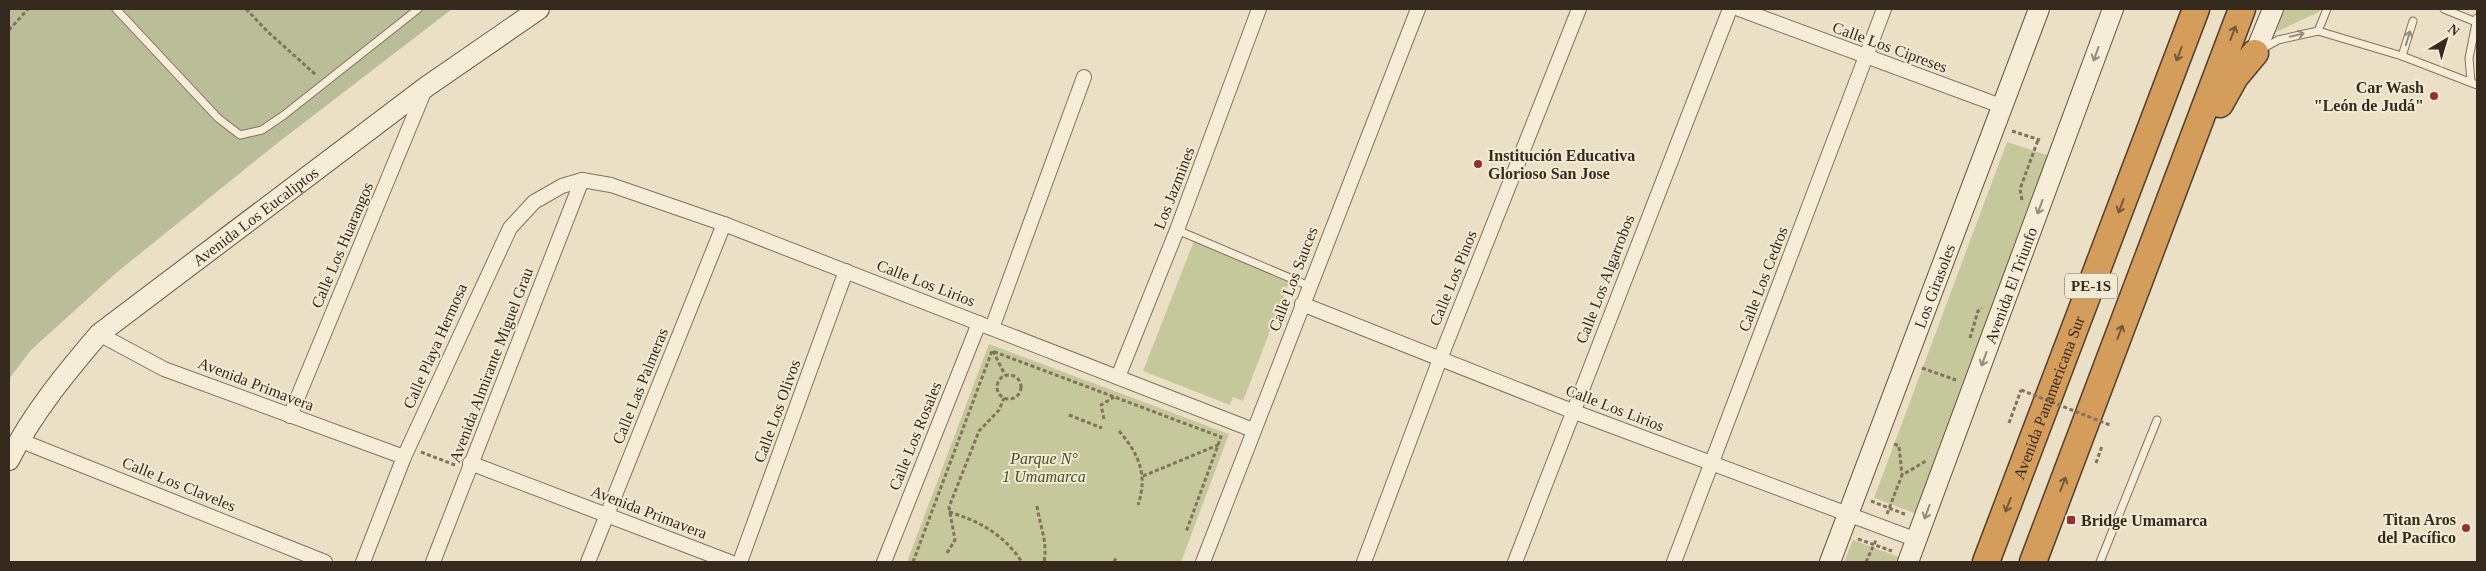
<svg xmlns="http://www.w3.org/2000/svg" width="2486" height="571" viewBox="0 0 2486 571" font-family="'Times New Roman',serif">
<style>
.green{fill:#c4c89a}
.cemetery{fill:#babe98}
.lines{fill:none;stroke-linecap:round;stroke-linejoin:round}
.lane-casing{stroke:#85715c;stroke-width:9}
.street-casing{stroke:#85715c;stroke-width:16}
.secondary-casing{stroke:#665340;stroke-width:22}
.highway-casing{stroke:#534030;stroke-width:29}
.path{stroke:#85715c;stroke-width:3;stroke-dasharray:4 2.5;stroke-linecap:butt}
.lane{stroke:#f6edd8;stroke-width:7}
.street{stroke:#f6edd8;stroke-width:14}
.secondary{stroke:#f6edd8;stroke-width:20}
.highway{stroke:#d49d5c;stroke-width:26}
.path-bridge{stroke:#85715c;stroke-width:3;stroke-dasharray:4 2.5;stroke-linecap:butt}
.oneway{stroke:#755837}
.oneway2{stroke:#968c7c}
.poi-dot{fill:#8f3133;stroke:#f3ead4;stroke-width:2}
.labels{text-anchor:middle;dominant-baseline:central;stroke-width:4;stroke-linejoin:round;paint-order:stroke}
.shield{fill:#f3ead4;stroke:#6f6455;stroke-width:1}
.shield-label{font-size:15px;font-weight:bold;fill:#362a1f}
.street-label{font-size:16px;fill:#362a1f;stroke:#f3ead4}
.poi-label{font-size:16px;font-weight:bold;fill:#362a1f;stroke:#f3ead4;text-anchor:end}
.park-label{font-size:16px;font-style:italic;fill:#475127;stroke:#f3ead4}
</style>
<rect width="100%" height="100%" fill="#ebdfc5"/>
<g class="green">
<path d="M2285 9H2320L2319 12 2276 32Z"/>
<path d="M2007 142 2053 157 1917 514 1874 498Z"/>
<path d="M1194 241 1290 279 1243 401 1233 397 1230 405 1143 371Z"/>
<path d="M989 344 1229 434 1181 562H907Z"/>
<path d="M1853 540 1904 559 1903 562H1844Z"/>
</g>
<path class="cemetery" d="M9 9H452L275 145 116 273 31 350 9 379Z"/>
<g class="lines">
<defs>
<g id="lane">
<path d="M116 9 218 118 240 135 262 130 284 115 418 9"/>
<path d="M2444 9 2476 22"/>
<path d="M2318 31 2402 56 2477 85"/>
<path d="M2262 49 2278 40 2318 31 2327 9"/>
<path d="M2402 56 2413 21"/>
<path d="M2471 82 2469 58 2477 18"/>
<path d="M1177 230 1309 286"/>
<path d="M2100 562 2157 420"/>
</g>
<g id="street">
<path d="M1739 9 2001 106"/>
<path d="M1302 304 1572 411 1917 540"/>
<path d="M992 328 1084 77"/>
<path d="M99 334 164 369 404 457"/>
<path d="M1118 377 1177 230 1259 9"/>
<path d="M290 416 426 87"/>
<path d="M19 440 325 562"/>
<path d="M470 463 730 562"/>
<path d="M363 562 404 457 510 228 534 202 562 186 582 180 611 185 724 224 1253 430"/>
<path d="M433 562 582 180"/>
<path d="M588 562 724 224"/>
<path d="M740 562 846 271"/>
<path d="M884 562 979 323"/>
<path d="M1203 562 1418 9"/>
<path d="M1364 562 1440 359 1579 9"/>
<path d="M1515 562 1730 9"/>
<path d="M1674 562 1884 9"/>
</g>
<g id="secondary">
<path d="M2255 53 2273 9"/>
<path id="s1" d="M9 460C32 414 65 374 99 334L426 87 539 9"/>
<path id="s2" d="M1830 562 2039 9"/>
<path id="s3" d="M1908 562 2113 9"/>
</g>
<g id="highway">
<path d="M2220 104 2235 77 2255 53"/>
<path id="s4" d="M1986 562 2196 9"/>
<path d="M2033 562 2242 9"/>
</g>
</defs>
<use href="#lane" class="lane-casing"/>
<use href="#street" class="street-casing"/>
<use href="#secondary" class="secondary-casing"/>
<use href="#highway" class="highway-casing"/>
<g class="path">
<path d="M246 9 268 32 316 75"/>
<path d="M9 30 28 9"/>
<path d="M2012 131 2040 140"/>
<path d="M2022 200 2020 189 2038 140"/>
<path d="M1970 338 1978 311 1982 308"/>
<path d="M993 351 1005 375"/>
<path d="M1922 368 1956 380"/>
<circle cx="1009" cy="387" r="12"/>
<path d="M1069 415 1102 428"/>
<path d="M1104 419 1101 405 1114 397"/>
<path d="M2009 423 2021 390"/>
<path d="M1119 431C1139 454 1148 475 1138 505"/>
<path d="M1894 444 1899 446 1902 475"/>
<path d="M421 452 455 465"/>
<path d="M2096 463 2102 446"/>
<path d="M1143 476 1218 445"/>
<path d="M1871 501 1907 515"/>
<path d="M1037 506C1040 527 1048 542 1044 562"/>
<path d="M949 512C980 521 1004 535 1022 562"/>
<path d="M1887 514 1902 475 1926 461"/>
<path d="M1858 539 1892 551"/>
<path d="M947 553 955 540 949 507 979 431 999 410 1004 398"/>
<path d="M913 562 992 351 1221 437 1186 532"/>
<path d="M1114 562 1116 558"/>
<path d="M1866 562 1876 540"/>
</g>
<use href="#lane" class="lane"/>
<use href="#street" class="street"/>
<use href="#secondary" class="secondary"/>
<use href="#highway" class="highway"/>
<path class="path-bridge" d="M2021 390 2110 425"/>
</g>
<defs><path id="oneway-shaft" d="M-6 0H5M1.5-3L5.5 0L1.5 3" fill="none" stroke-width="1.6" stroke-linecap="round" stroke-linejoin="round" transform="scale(1.25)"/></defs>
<g class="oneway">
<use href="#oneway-shaft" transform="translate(2233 33) rotate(-69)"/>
<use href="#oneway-shaft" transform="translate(2179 54) rotate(111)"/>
<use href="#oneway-shaft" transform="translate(2121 206) rotate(111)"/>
<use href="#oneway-shaft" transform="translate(2120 332) rotate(-69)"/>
<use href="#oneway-shaft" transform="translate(2063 484) rotate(-69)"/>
<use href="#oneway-shaft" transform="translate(2008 505) rotate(111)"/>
</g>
<g class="oneway2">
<use href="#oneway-shaft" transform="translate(2297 35) rotate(-14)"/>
<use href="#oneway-shaft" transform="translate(2408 38) rotate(-73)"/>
<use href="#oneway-shaft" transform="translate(2096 54) rotate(110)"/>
<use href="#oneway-shaft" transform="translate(2040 207) rotate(110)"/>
<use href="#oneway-shaft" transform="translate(1984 359) rotate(110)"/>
<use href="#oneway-shaft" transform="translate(1927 512) rotate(110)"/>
</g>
<g class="poi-dot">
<circle cx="2434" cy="96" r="5"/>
<circle cx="1478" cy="164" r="5"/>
<rect x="2066" y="515" width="10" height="10" rx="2.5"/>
<circle cx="2466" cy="528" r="5"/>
</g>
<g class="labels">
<rect class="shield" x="2065" y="273.5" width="52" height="25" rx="4"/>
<g class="shield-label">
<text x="2091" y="286">PE-1S</text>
</g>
<g class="street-label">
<text transform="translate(1890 47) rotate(20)">Calle Los Cipreses</text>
<text transform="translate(1174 188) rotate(-69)">Los Jazmines</text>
<text stroke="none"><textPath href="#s1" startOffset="351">Avenida Los Eucaliptos</textPath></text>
<text transform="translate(342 245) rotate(-67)">Calle Los Huarangos</text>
<text transform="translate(1453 278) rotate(-68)">Calle Los Pinos</text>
<text transform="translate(1293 279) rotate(-69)">Calle Los Sauces</text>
<text transform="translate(1605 279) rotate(-69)">Calle Los Algarrobos</text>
<text transform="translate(1763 279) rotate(-69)">Calle Los Cedros</text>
<text transform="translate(926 283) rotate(21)">Calle Los Lirios</text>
<text stroke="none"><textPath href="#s2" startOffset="295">Los Girasoles</textPath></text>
<text stroke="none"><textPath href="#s3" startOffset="295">Avenida El Triunfo</textPath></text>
<text transform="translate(435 346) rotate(-66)">Calle Playa Hermosa</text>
<text transform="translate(491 365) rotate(-69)">Avenida Almirante Miguel Grau</text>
<text transform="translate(256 384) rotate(21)">Avenida Primavera</text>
<text transform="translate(640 386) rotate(-68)">Calle Las Palmeras</text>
<text stroke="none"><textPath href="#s4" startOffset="176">Avenida Panamericana Sur</textPath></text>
<text transform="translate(1615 408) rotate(21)">Calle Los Lirios</text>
<text transform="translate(777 411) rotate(-70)">Calle Los Olivos</text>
<text transform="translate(915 436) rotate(-68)">Calle Los Rosales</text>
<text transform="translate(179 484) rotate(22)">Calle Los Claveles</text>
<text transform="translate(649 512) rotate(21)">Avenida Primavera</text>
</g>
<g class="poi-label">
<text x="2424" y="87">Car Wash<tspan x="2424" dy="18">"León de Judá"</tspan></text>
<text x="1488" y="155" text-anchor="start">Institución Educativa<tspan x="1488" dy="18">Glorioso San Jose</tspan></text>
<text x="2456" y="519">Titan Aros<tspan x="2456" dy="18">del Pacífico</tspan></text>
<text x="2081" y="520" text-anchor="start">Bridge Umamarca</text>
</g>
<g class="park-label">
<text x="1044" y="458">Parque N°<tspan x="1044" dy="18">1 Umamarca</tspan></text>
</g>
</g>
<rect width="2486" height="571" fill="none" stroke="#362a1f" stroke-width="20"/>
<g transform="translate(2446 40) rotate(38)" stroke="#f3ead4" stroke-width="4" paint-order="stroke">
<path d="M0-4L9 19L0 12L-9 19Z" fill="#362a1f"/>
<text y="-8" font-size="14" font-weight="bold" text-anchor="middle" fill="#362a1f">N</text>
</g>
</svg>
